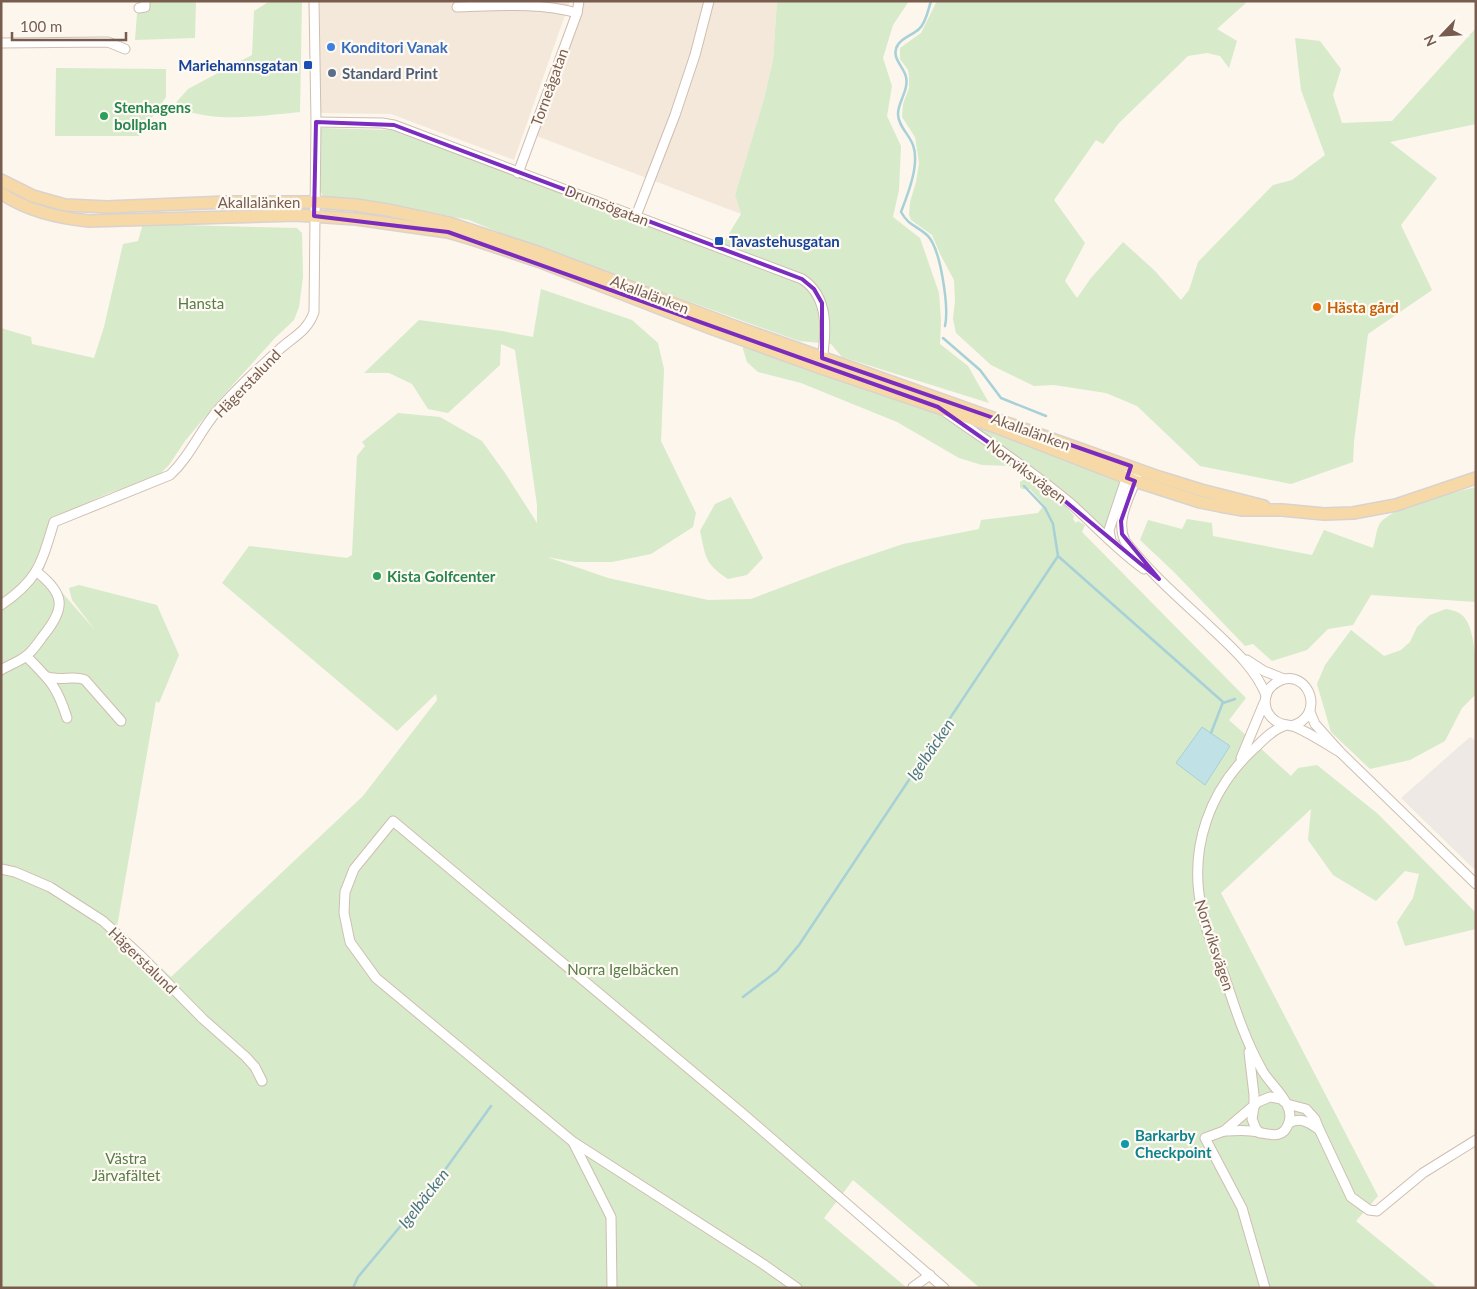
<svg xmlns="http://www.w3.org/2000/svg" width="1477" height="1289" viewBox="0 0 1477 1289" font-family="Lato,sans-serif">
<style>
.residential{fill:#f4e8db}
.industrial{fill:#eee9e4}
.green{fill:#d7eaca}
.water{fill:#c0e1e6;stroke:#a7d0d7}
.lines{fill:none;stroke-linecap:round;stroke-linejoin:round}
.stream{stroke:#a7d0d7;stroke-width:2.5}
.minor-casing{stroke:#cfbeb1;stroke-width:11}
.major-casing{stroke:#d9d2ce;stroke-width:14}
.minor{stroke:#fff;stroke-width:9}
.major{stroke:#f7d9a8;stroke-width:11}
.marked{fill:none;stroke:#7b2cbf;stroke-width:4;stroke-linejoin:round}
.shop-dot{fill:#3f7fe0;stroke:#fefaf3;stroke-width:2}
.transit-dot{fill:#1a4fb4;stroke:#fefaf3;stroke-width:2}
.service-dot{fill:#5c6f8a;stroke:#fefaf3;stroke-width:2}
.leisure-dot{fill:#2e9e5b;stroke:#fefaf3;stroke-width:2}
.food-dot{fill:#e8710a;stroke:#fefaf3;stroke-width:2}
.culture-dot{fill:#0f9aa8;stroke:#fefaf3;stroke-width:2}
.labels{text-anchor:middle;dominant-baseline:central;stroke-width:4.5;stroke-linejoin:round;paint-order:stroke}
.shop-label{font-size:15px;font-weight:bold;fill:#366cbe;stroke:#fefaf3;text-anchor:start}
.transit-label{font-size:15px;font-weight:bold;fill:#164399;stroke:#fefaf3;text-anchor:end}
.service-label{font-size:15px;font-weight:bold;fill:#4e5e75;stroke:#fefaf3;text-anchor:start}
.street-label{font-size:15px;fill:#785d4f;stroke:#fefaf3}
.leisure-label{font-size:15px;font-weight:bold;fill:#27864d;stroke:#fefaf3;text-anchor:start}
.park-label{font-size:15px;fill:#577d47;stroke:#fefaf3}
.food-label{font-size:15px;font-weight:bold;fill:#c56008;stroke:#fefaf3;text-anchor:start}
.culture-label{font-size:15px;font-weight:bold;fill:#0d838f;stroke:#fefaf3;text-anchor:start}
.water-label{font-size:16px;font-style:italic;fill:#467883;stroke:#fefaf3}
</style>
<rect width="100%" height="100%" fill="#fcf6ec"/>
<g class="residential">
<path d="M320 1H570L514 160 391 114 320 113Z"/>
<path d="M584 1H777L773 60 764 99 735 195 741 214 534 135 581 15Z"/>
</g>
<path class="industrial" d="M1470 737 1476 741V871L1401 798Z"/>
<g class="green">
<path d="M138 1H196L195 38 135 40Z"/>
<path d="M270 1H302L300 112C258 116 212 124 173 106L188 89 252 55 254 11Z"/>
<path d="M777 1H909L893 25 883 58 892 86 887 116 901 146 899 190 893 217 920 238 939 293 941 320 940 344 968 366 989 403 842 357 831 344 799 341 510 237 469 220 392 205 323 196 318 187 320 128 392 130 719 250 741 214 735 195 764 99 773 60Z"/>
<path d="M937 1H1248L1217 29 1237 41 1229 68 1220 56 1207 53 1188 56 1119 123 1103 144 1096 140 1054 200 1085 243 1065 281 1077 298 1091 278 1123 242 1154 270 1181 300 1189 290 1198 262 1273 185 1292 180 1325 155 1301 90 1295 38 1320 41 1341 69 1333 95 1342 123 1392 121 1476 28V124L1390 142 1437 178 1401 225 1432 290 1368 334 1354 442 1353 462 1291 484 1200 466 1137 406 1106 393 1054 385 1034 386 991 365 956 333 953 319 955 301 954 280 941 256 932 235 911 220 909 215 910 202 916 182 919 163 915 137 902 117 903 104 909 88V76L908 70 900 59V48L921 33Z"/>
<path d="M56 68 166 69V97L139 136H55Z"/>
<path d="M143 224 297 228 302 233 303 277 299 307 294 320 275 338 220 399 185 441 169 465 160 474 138 484 109 493 56 517 53 542 43 571 95 630 72 600 69 588 79 585 157 605 179 655 159 703 156 701 117 927 171 977 363 796 437 700 436 694 397 731 222 583 249 546 347 558 352 555 357 456 365 446 362 442 398 413 440 417 482 441 505 473 537 523V505L515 350 501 344 500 365 448 413 428 409 412 384 389 373H364L419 320 502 331 533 337 541 289 632 320 658 343 664 369 661 441 696 513 693 527 651 554 612 562H575L547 557 608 578 708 600 751 599 838 566 903 544 979 529 981 520 1038 513 1044 505 1030 489H1022L1020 487V482L1023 480H1030L1066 507 1074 516 1073 519 1076 523 1078 521 1085 525 1082 532 1246 698 1229 720 1291 776 1298 768 1317 765 1378 814 1476 913V929L1405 946 1397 922 1413 898 1419 874 1405 871 1376 901 1333 875 1308 840 1311 809 1221 893 1378 1196 1356 1221 1438 1288H980L853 1180 824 1218 907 1288H1V328L31 337 32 344 94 358 104 327 123 244 138 241Z"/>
<path d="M743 343 932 410 949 420 1013 466 982 465 959 458 897 422 801 383 758 372 747 362 743 349Z"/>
<path d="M966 420 1119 482 1120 484 1106 528 1104 530 965 422Z"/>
<path d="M1476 487V602L1371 595 1353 625 1328 629 1307 650 1272 661 1253 644 1245 646 1175 573 1140 540 1148 520 1182 529 1187 519 1212 523 1213 536 1312 555 1324 530 1373 548C1375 541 1376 532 1379 525 1389 506 1454 493 1476 487Z"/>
<path d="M731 497 763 558 747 575 728 579C704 563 706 557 700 531L715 504Z"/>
<path d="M1446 609C1452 610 1460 612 1464 617 1477 633 1476 674 1476 694L1462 708 1445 741 1410 760 1370 769 1331 732 1317 684 1325 665 1351 630 1384 656 1401 650 1410 642 1417 627 1430 615Z"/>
</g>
<path class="water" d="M1202 727 1230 746 1205 785 1176 763Z"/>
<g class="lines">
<g class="stream">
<path d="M931 1C928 10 926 23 919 29 913 35 898 39 896 49 893 60 904 67 906 77 909 90 898 102 898 114 898 126 909 134 913 145 920 164 908 194 901 212 909 226 916 225 927 235 941 248 949 308 945 326"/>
<path d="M943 338 980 370 1001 398 1046 416"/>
<path d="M1058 556 1223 702 1211 733"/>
<path d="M1223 703 1235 699"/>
<path d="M743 997 777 971 799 945 1058 556 1053 524 1045 508 1024 486"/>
<path d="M353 1288 358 1277 429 1192 491 1106"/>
</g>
<defs>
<g id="minor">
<path d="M457 7C496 6 539 2 577 13"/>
<path d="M139 8 145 7V1"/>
<path d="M1 43 108 42 125 49"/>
<path d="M316 122 382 123 394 125 802 279C830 297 826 333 822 362"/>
<path d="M518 173 577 13 579 1"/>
<path d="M636 216 675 115 695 55 709 1"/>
<path d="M947 413C988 442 1031 470 1070 503 1095 525 1117 550 1144 569"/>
<path d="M1137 477C1130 496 1115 520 1125 541 1149 572 1179 598 1208 625 1230 646 1254 666 1266 695"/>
<path d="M1111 541 1109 530 1128 473"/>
<path d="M1 605C39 579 41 564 54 522L170 475C190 457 200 430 218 410 237 388 260 367 281 348 295 336 308 330 314 312L316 122 314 1"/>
<path d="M26 656C50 680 57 686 67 718"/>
<path d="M1247 660 1264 671 1284 679"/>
<path d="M1 670C9 665 18 662 25 657 32 652 38 643 43 636 66 608 65 594 37 572"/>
<path d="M48 677C60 681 76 675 85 680L121 721"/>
<path d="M1310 712 1315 724 1340 752 1476 884"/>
<path d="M1286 725C1271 722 1261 709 1267 693 1269 687 1275 683 1281 680 1310 670 1326 717 1291 726"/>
<path d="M1241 758 1264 703"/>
<path d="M1 869 15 872 50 887 103 921 140 955 203 1019 246 1057 255 1067 262 1081"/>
<path d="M1249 1052 1254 1095V1107L1252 1119 1256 1129 1260 1133"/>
<path d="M1289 1123C1300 1117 1309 1122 1318 1129"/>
<path d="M1224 1131C1233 1131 1242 1130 1251 1131 1265 1132 1283 1143 1289 1122 1295 1103 1270 1085 1262 1070 1245 1040 1235 1008 1224 975 1216 954 1206 933 1202 911 1188 849 1209 789 1256 747 1264 739 1275 728 1287 725 1296 724 1331 747 1340 752"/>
<path d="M573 1142 611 1217 612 1288"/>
<path d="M913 1287 930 1275"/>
<path d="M797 1288 763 1264 572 1141 376 978 350 942 344 913 345 892 354 869 393 821 742 1113 944 1288"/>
<path d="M1265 1288 1242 1208 1205 1138 1224 1131 1258 1102 1270 1097 1281 1099 1287 1104 1306 1109 1315 1119 1319 1129 1351 1197 1369 1210 1377 1211 1423 1173 1476 1140"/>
</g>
<g id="major">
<path d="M1 180 33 196 65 205 107 207 227 202H314L356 205 388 210 449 223 540 253 731 325 1159 477 1201 490 1264 506"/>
<path d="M1 193C27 211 58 218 89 221L296 215 356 219 448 232 472 239 538 261 713 329 821 368 996 427 1135 481 1200 502 1220 506 1243 510H1282L1324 514 1353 513 1396 505 1476 478"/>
</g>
</defs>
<use href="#minor" class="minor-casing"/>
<use href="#major" class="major-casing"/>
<use href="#minor" class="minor"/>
<use href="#major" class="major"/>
</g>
<path class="marked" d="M316 122 394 125 802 279 814 289 822 303V358L1131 466 1127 478 1135 481 1121 521 1122 534 1159 579 1025 468 938 407 448 232 314 216Z"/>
<circle class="shop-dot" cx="331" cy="47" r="5"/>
<g class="transit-dot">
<rect x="303" y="60" width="10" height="10" rx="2.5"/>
<rect x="714" y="236" width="10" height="10" rx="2.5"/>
</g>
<circle class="service-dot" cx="332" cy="73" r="5"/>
<g class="leisure-dot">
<circle cx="104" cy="116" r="5"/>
<circle cx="377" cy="576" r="5"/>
</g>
<circle class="food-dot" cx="1317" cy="307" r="5"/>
<circle class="culture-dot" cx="1125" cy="1144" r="5"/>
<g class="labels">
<g class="shop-label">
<text x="341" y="47">Konditori Vanak</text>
</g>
<g class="transit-label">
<text x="298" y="65">Mariehamnsgatan</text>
<text x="729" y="241" text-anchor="start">Tavastehusgatan</text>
</g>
<g class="service-label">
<text x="342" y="73">Standard Print</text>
</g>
<g class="street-label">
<text transform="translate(549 87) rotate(-70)">Torneågatan</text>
<text x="259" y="202">Akallalänken</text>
<text transform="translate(607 205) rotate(21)">Drumsögatan</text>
<text transform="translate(650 294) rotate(21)">Akallalänken</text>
<text transform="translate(247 383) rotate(-46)">Hägerstalund</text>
<text transform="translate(1031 431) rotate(20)">Akallalänken</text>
<text transform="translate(1027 471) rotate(37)">Norrviksvägen</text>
<text transform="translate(1215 945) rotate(72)">Norrviksvägen</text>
<text transform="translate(143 960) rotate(44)">Hägerstalund</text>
</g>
<g class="leisure-label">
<text x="114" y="107">Stenhagens<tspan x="114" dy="17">bollplan</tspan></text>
<text x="387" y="576">Kista Golfcenter</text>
</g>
<g class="park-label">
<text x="201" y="303">Hansta</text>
<text x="623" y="969">Norra Igelbäcken</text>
<text x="126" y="1158">Västra<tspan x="126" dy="17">Järvafältet</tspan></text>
</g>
<g class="food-label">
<text x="1327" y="307">Hästa gård</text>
</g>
<g class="culture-label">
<text x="1135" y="1135">Barkarby<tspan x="1135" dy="17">Checkpoint</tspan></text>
</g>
<g class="water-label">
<text transform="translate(930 749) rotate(-56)">Igelbäcken</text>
<text transform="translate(423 1198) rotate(-52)">Igelbäcken</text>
</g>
</g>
<rect width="1477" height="1289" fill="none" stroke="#785d4f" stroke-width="5"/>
<g transform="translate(1442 35) rotate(245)" stroke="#fefaf3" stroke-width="4" paint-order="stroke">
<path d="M0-4L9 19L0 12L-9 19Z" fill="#785d4f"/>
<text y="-8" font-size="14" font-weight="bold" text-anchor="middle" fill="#785d4f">N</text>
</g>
<path d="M12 32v8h114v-8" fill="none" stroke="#785d4f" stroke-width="2.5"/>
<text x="20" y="32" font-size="15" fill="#785d4f" stroke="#fefaf3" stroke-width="4" paint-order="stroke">100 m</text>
</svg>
